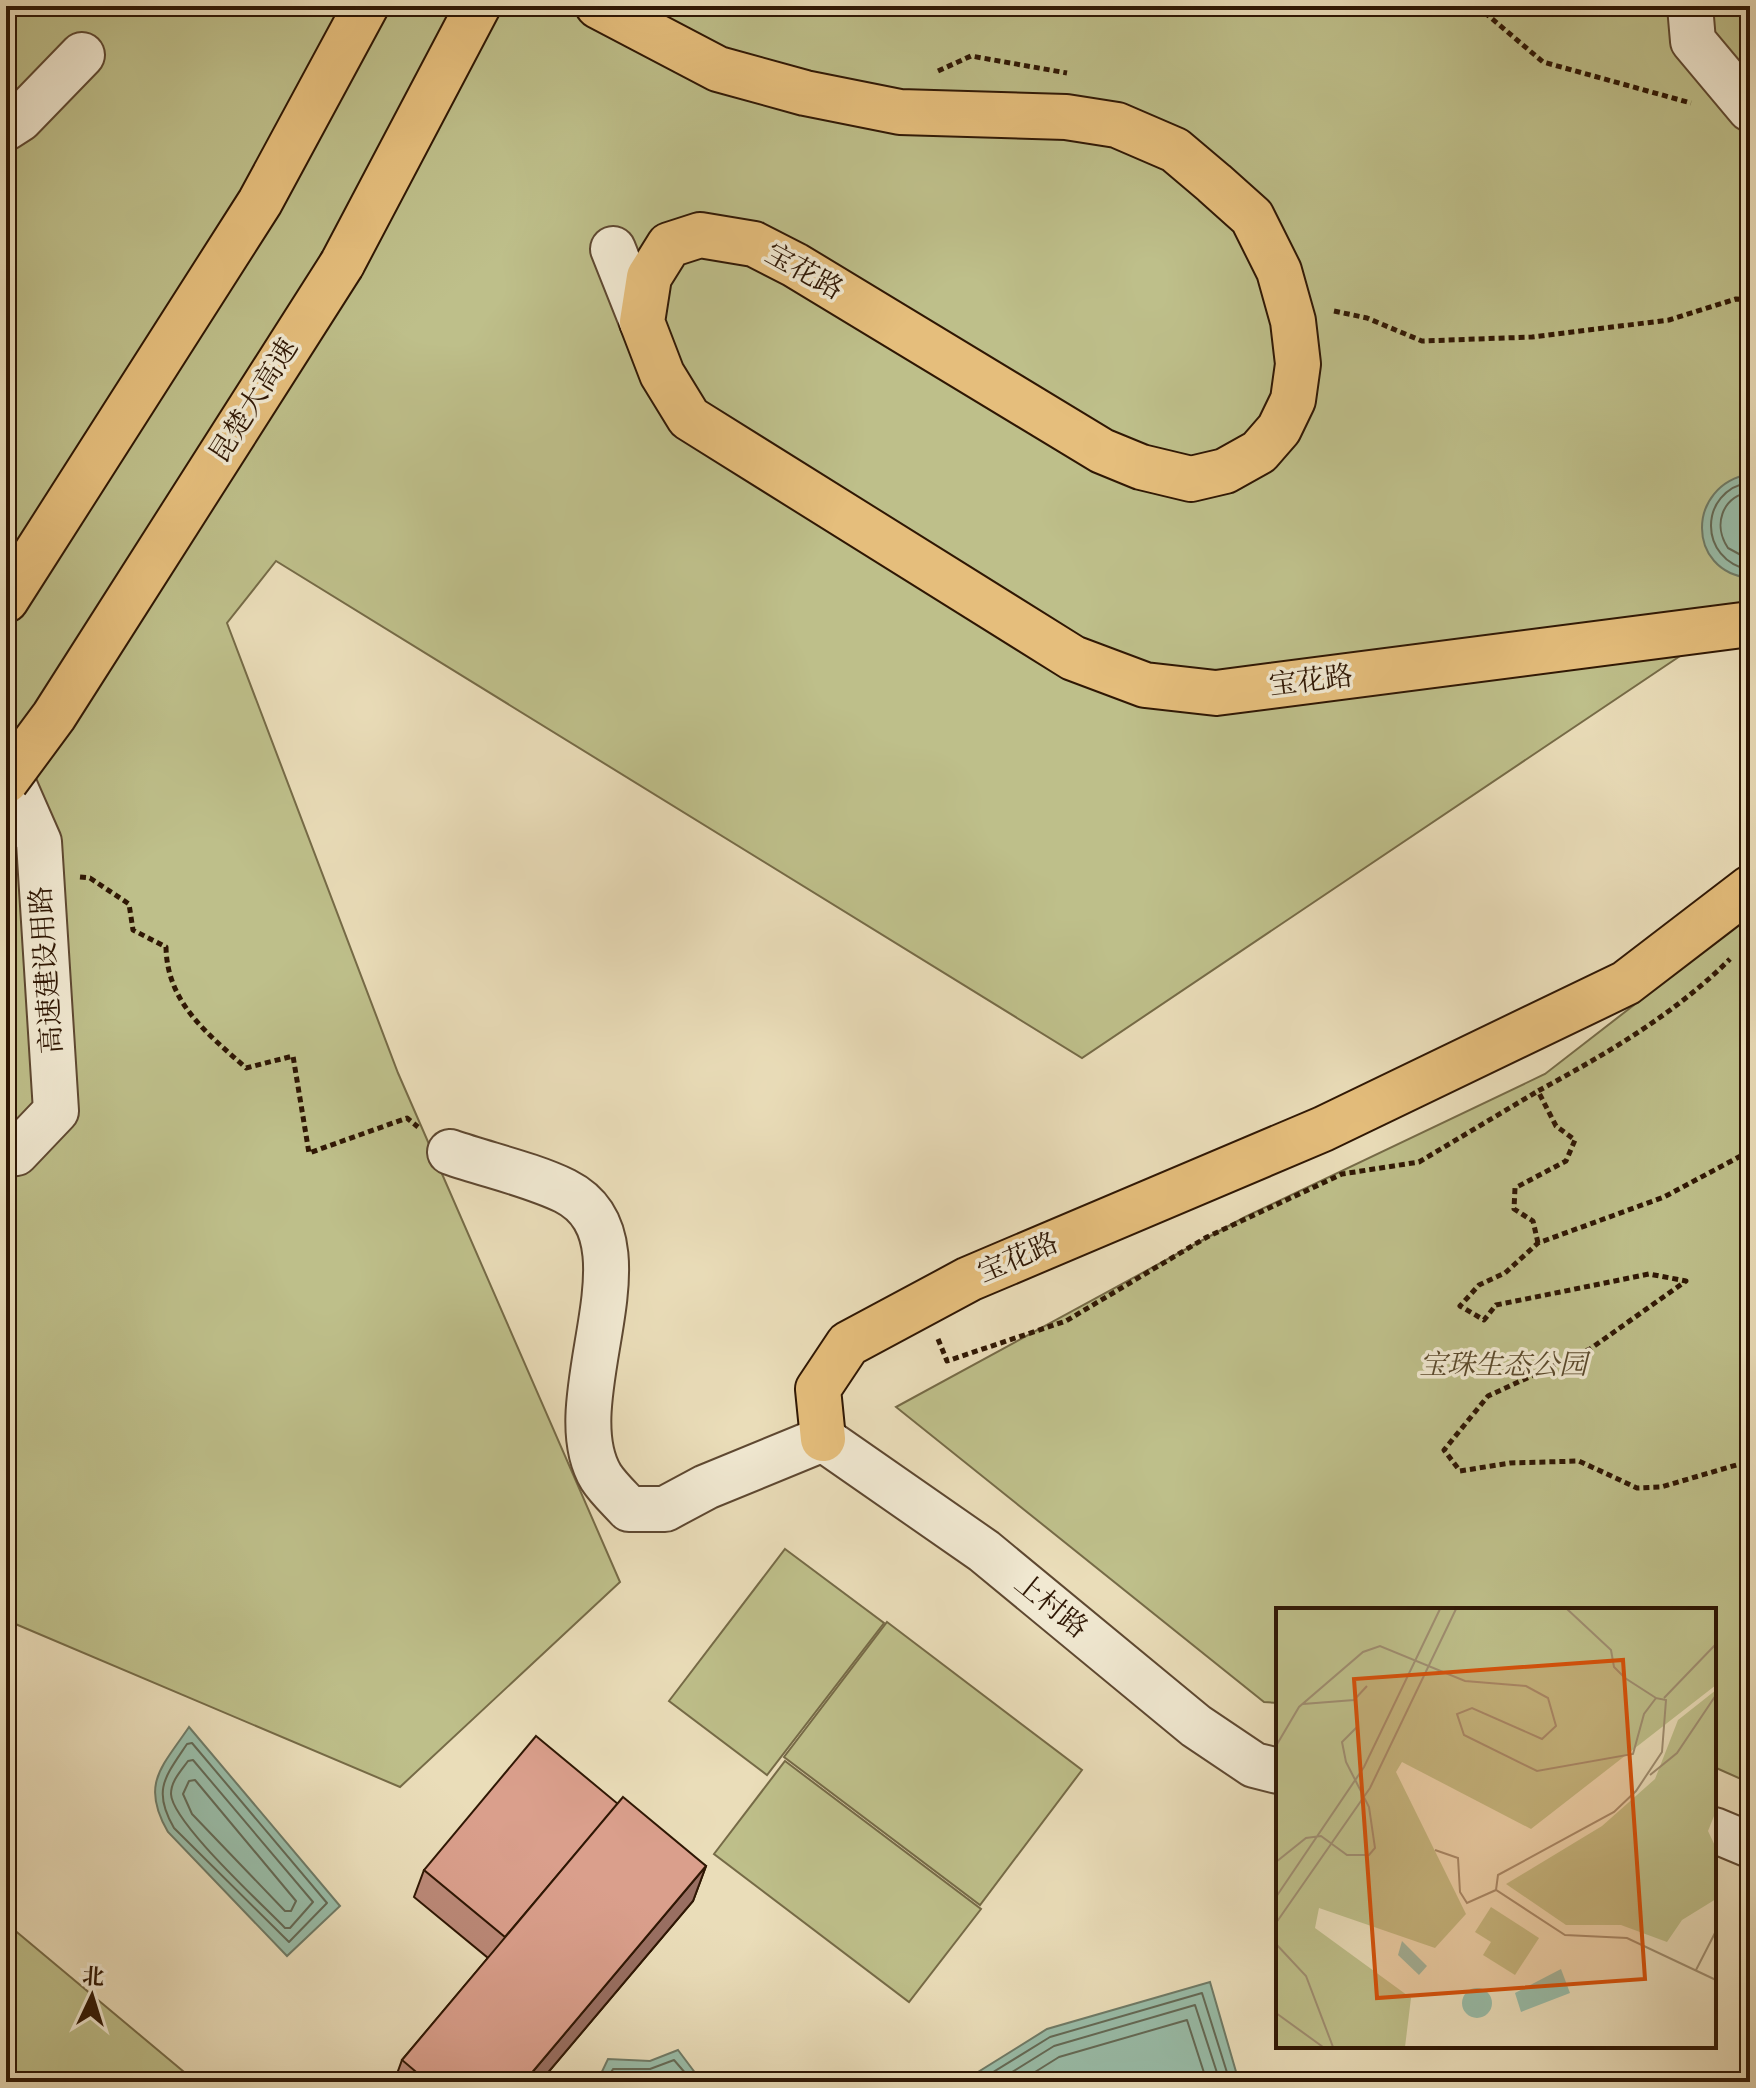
<svg xmlns="http://www.w3.org/2000/svg" width="1756" height="2088" viewBox="0 0 1756 2088" font-family="'IM FELL Double Pica','Noto Serif SC',serif">
<style>
.green{fill:#bebf8a;stroke:#766b47;stroke-width:2}
.water{fill:#99bda9;stroke:#6f7b67;stroke-width:2}
.lines{fill:none;stroke-linecap:round;stroke-linejoin:round}
.shore{stroke:#646a56;stroke-width:2}
.minor-casing{stroke:#5e4831;stroke-width:48}
.major-casing{stroke:#2f1704;stroke-width:48}
.highway-casing{stroke:#2f1704;stroke-width:48}
.path{stroke:#2f1704;stroke-width:5;stroke-dasharray:6 4;stroke-linecap:butt}
.minor{stroke:#f1e9d2;stroke-width:44}
.major{stroke:#e5be7c;stroke-width:44}
.highway{stroke:#e5be7c;stroke-width:44}
.highway-bridge-casing{stroke:#2f1704;stroke-width:48;stroke-linecap:butt}
.highway-bridge{stroke:#e5be7c;stroke-width:44}
.wall{fill:#bb8978;stroke:#2f1704;stroke-width:2}
.shaded-wall{fill:#996f62;stroke:#2f1704;stroke-width:2}
.building{fill:#da9f8c;stroke:#2f1704;stroke-width:2}
.labels{text-anchor:middle;dominant-baseline:central;stroke-width:7;stroke-linejoin:round;paint-order:stroke}
.street-label{font-size:28px;fill:#2f1704;stroke:#f1e9d2}
.park-label{font-size:28px;font-style:italic;fill:#5a492c;stroke:#f1e9d2}
.inset-road{fill:none;stroke:#9f8e71;stroke-width:2}
.view{fill:#d6520b;fill-opacity:0.15;stroke:#d6520b;stroke-width:4}
.inset-edge{fill:none;stroke:#2f1704;stroke-width:4}
</style>
<rect width="100%" height="100%" fill="#eaddb9"/>
<filter id="stains"><feTurbulence type="fractalNoise" baseFrequency=".0025" numOctaves="4"/><feColorMatrix values="0 0 0 0 .2 0 0 0 0 .09 0 0 0 0 .02 0 0 0 .5 -.17"/></filter>
<radialGradient id="worn" r=".72"><stop offset=".6" stop-color="#630" stop-opacity="0"/><stop offset="1" stop-color="#630" stop-opacity=".3"/></radialGradient>
<g class="green">
<path d="M6 6H1750V609L1082 1058 276 561 227 623 398 1073 620 1582 400 1787 6 1620Z"/>
<path d="M1750 915V1783L1714 1767V1610H1278V1703L1264 1702 896 1407 1245 1217 1545 1074Z"/>
<path d="M785 1549 884 1623 767 1775 669 1701Z"/>
<path d="M887 1622 1082 1770 980 1905 784 1757Z"/>
<path d="M785 1761 981 1909 909 2002 714 1854Z"/>
<path d="M6 1923 196 2082H6Z"/>
</g>
<g class="water">
<path d="M1750 474V578C1686 572 1686 485 1750 474Z"/>
<path d="M189 1727 340 1906 287 1956 168 1832C140 1784 162 1767 189 1727Z"/>
<path d="M1210 1982 1239 2082H962L1047 2029Z"/>
<path d="M678 2050 702 2082H597L608 2059 650 2061Z"/>
</g>
<g class="lines">
<g class="shore">
<path d="M1750 482C1698 491 1698 560 1750 570"/>
<path d="M1750 492C1721 497 1713 526 1728 548L1750 560"/>
<path d="M192 1743 327 1903 289 1942 174 1828C152 1790 165 1777 187 1744Z"/>
<path d="M193 1760 313 1902 290 1928H285C262 1904 172 1822 171 1794 171 1781 181 1771 188 1761Z"/>
<path d="M195 1780 296 1901 291 1911H285L192 1814 183 1794 189 1781Z"/>
<path d="M606 2082 613 2069H650L674 2060 693 2082"/>
<path d="M977 2082 1050 2037 1202 1993 1230 2082"/>
<path d="M996 2082 1054 2046 1195 2005 1220 2082"/>
<path d="M1019 2082 1059 2057 1187 2020 1207 2082"/>
</g>
<defs>
<g id="minor">
<path d="M1690 6 1693 41 1750 109"/>
<path d="M6 128 20 119 82 55"/>
<path d="M613 249 642 322"/>
<path d="M6 767 39 842 56 1111 16 1153 6 1154"/>
<path d="M450 1152C487 1165 530 1174 565 1191 660 1239 554 1399 601 1477 608 1488 620 1499 629 1509H665L706 1487 823 1439 984 1551 1196 1726 1254 1765 1278 1771"/>
<path d="M1714 1830 1750 1845"/>
</g>
<g id="major">
<path d="M598 6 718 69 805 93 900 112 1066 117 1117 125 1175 150 1214 183 1252 217 1279 271 1293 321 1298 364 1293 400 1279 429 1259 452 1225 471 1191 479 1141 467 1102 451 795 265 754 244 700 235 669 245 649 277 642 322 662 374 689 418 1073 658 1145 685 1216 693 1750 624"/>
<path d="M823 1439 818 1389 848 1344 969 1279 1323 1129 1626 983 1750 888"/>
</g>
<g id="highway">
<path d="M342 264 478 6"/>
<path d="M6 600 260 202 366 6"/>
</g>
</defs>
<use href="#minor" class="minor-casing"/>
<use href="#major" class="major-casing"/>
<use href="#highway" class="highway-casing"/>
<g class="path">
<path d="M1477 6 1543 62 1691 103"/>
<path d="M938 71 971 56 1067 73"/>
<path d="M1334 311 1367 318 1422 341 1532 337 1669 320 1736 299 1750 300"/>
<path d="M80 877 90 878 129 904 133 930 166 947C167 1003 207 1033 246 1068L293 1056 309 1153 407 1118 418 1127"/>
<path d="M1750 1151 1664 1197 1538 1243 1505 1273 1479 1285 1460 1306 1484 1320 1496 1305 1649 1274 1686 1281 1590 1349 1488 1396 1444 1450 1460 1471 1510 1463 1579 1461 1637 1488 1661 1487 1750 1461"/>
<path d="M1538 1243 1533 1221 1514 1209 1515 1188 1566 1161 1575 1140 1556 1126 1538 1091C1606 1054 1675 1014 1730 959"/>
<path d="M938 1339 947 1361 1066 1321 1207 1237 1342 1174 1419 1162 1538 1091"/>
</g>
<use href="#minor" class="minor"/>
<use href="#major" class="major"/>
<use href="#highway" class="highway"/>
<defs>
<path id="highway-bridge" d="M6 781 54 716 342 264"/>
</defs>
<use href="#highway-bridge" class="highway-bridge-casing"/>
<use href="#highway-bridge" class="highway-bridge"/>
</g>
<path class="wall" d="M618 1804 706 1866 693 1901 540 2082H394L402 2060 488 1958 414 1897 424 1870Z"/>
<path class="shaded-wall" d="M706 1866 693 1901 540 2082H524Z"/>
<g class="building">
<path d="M536 1736 618 1804 505 1937 424 1870Z"/>
<path d="M623 1797 706 1866 524 2082H428L402 2060Z"/>
</g>
<g class="labels">
<g class="street-label">
<text transform="translate(804 272) rotate(29)">宝花路</text>
<text transform="translate(254 401) rotate(-58)">昆楚大高速</text>
<text transform="translate(1311 681) rotate(-7)">宝花路</text>
<text transform="translate(47 970) rotate(-94)">高速建设用路</text>
<text transform="translate(1018 1258) rotate(-23)">宝花路</text>
<text transform="translate(1051 1606) rotate(39)">上村路</text>
</g>
<g class="park-label">
<text x="1503" y="1365">宝珠生态公园</text>
</g>
</g>
<g transform="translate(1276 1608)">
<rect width="440" height="440" fill="#eaddb9"/>
<path d="M0 1H440V77L255 221 126 154 120 164 190 306 159 340 43 300 39 320 135 390 129 439H0ZM440 82V203L432 223 440 240V291L406 312 391 334 345 317H290L230 276 326 218 379 171 402 112ZM215 299 263 330 239 367 207 347 215 334 199 324Z" fill="#bebf8a"/>
<path d="M126 333 151 358 143 367 122 347ZM285 361 294 385 245 404 239 385ZM186 395a15 15 0 1 1 30 0a15 15 0 1 1-30 0Z" fill="#99bda9"/>
<path class="inset-road" d="M291 1 335 42 338 59 349 70 380 90M388 90 440 36M27 96 78 92 91 78M0 138 23 99 87 44 104 38 189 73 250 78 272 90 280 118 266 131 196 100 181 106 188 127 261 163 357 146 368 106 380 90 390 92 386 144 360 183 338 204 222 267 220 282M374 167 401 145 440 87M159 242 182 250 184 284 191 295 220 282 289 327 351 330 440 372M0 254 30 230 45 228 71 247H93L99 240 93 199 70 154 66 134 81 119M0 289 88 159 164 1M0 315 94 180 180 1M0 336 30 368 57 439M420 362 440 323M0 405 47 439"/>
<path class="view" d="M347 52 369 371 101 390 78 71Z"/>
<rect width="440" height="440" class="inset-edge"/>
</g>
<rect width="1756" height="2088" fill="none" stroke="#eaddb9" stroke-width="32"/>
<rect x="8" y="8" width="1740" height="2072" fill="none" stroke="#2f1704" stroke-width="4"/>
<rect x="16" y="16" width="1724" height="2056" fill="none" stroke="#2f1704" stroke-width="2"/>
<g transform="translate(92 1996) rotate(4)" stroke="#f1e9d2" stroke-width="6" paint-order="stroke">
<path d="M0-6L14 30L0 20L-14 30Z" fill="#2f1704"/>
<text y="-12" font-size="22" font-weight="bold" text-anchor="middle" fill="#2f1704">北</text>
</g>
<rect width="100%" height="100%" filter="url(#stains)"/>
<rect width="100%" height="100%" fill="url(#worn)"/>
</svg>
